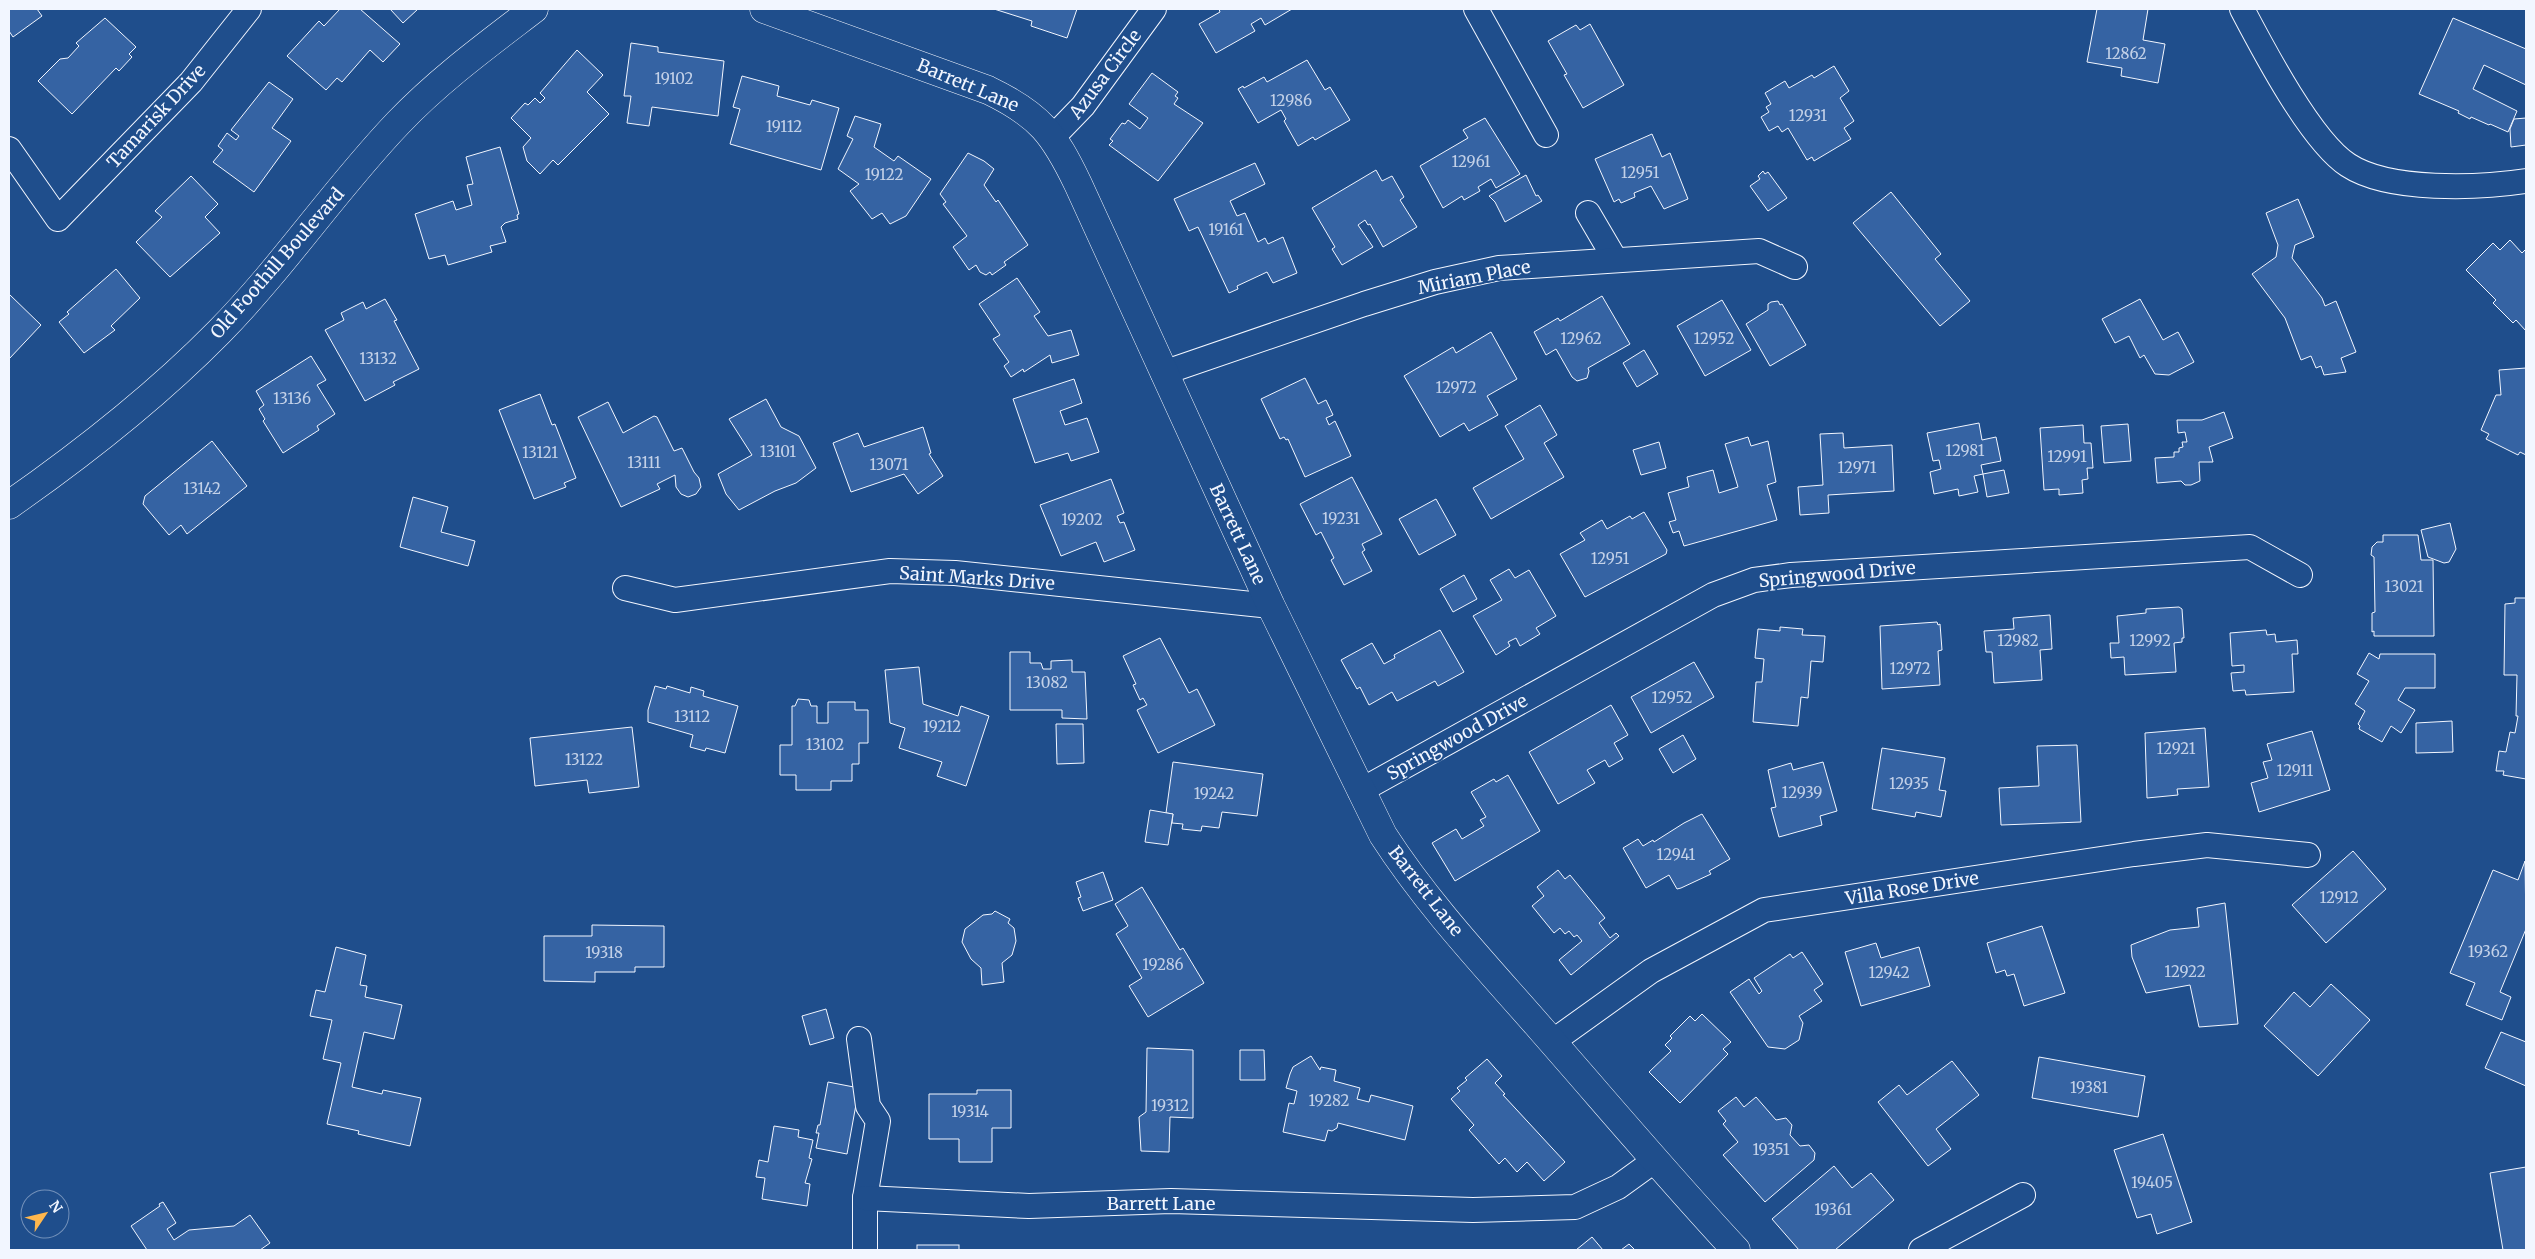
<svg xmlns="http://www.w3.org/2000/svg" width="2535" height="1259" viewBox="0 0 2535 1259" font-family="Merriweather,serif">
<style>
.building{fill:#3563a3;stroke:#f2f6ff}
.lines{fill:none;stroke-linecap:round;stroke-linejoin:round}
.minor-casing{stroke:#f2f6ff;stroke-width:26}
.tertiary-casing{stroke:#f2f6ff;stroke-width:29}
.minor{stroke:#1f4e8c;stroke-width:24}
.tertiary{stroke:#1f4e8c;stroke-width:28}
.labels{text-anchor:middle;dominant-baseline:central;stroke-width:4;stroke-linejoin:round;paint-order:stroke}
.number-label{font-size:15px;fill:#c3d1e8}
.street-label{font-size:18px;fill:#f2f6ff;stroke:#1f4e8c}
</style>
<rect width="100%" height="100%" fill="#1f4e8c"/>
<g class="building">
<path d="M9 9H37L42 16 13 37 9 31Z"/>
<path d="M340 9H360L400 44 383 62 370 50 342 82 337 78 326 90 287 56 319 21 324 26Z"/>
<path d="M390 9H418L403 23Z"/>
<path d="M994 9H1077L1067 38 1031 26 1032 21Z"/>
<path d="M1219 9H1292L1265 25 1261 18 1251 24 1255 31 1216 53 1199 24 1220 12Z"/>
<path d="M2097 9H2148L2143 40 2165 44 2158 83 2121 76 2122 68 2087 62Z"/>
<path d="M105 18 136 47 129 54 132 57 119 71 116 68 72 114 38 81 60 59 68 58 79 46 76 43Z"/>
<path d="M2453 18 2526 49V85L2484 65 2473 89 2517 111 2508 132 2490 124 2489 125 2471 117 2470 119 2458 113 2459 111 2419 94Z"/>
<path d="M1590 24 1624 85 1583 108 1564 75 1567 74 1548 41 1576 25 1580 30Z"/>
<path d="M631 43 658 47V52L724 61 718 116 652 107 649 126 627 123 631 96H624Z"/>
<path d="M577 50 603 75 587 92 609 114 558 165 553 160 540 174 527 161 523 147 531 138 511 118 525 103 528 105 535 98 540 103 545 98 540 93Z"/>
<path d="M1307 60 1325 90 1330 87 1350 120 1315 140 1313 137 1298 146 1284 121 1286 119 1281 110 1258 123 1238 89 1243 86 1244 88 1264 77 1267 82Z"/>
<path d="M1834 66 1849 91 1840 98 1854 121 1844 128 1851 139 1814 161 1812 157 1807 160 1788 128 1782 132 1778 126 1769 131 1761 117 1769 112 1766 107 1771 104 1765 93 1785 81 1789 88 1812 75 1814 78Z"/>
<path d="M1152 73 1178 92 1175 96 1178 98 1174 104 1203 123 1158 181 1109 145 1113 141 1110 139 1122 123 1125 124 1128 120 1140 129 1148 118 1129 104Z"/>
<path d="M742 76 779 86 777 96 810 105 812 100 839 108 821 170 730 144 740 109 733 107Z"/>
<path d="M269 82 293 99 272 128 291 141 254 192 213 162 223 150 218 146 227 133 236 140 239 136 231 130Z"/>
<path d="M855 116 881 124 874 147 894 161 898 156 931 179 906 216 890 224 882 213 872 219 850 191 859 184 838 169 853 139 847 136Z"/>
<path d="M1485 118 1520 174 1496 188 1491 179 1478 187 1480 191 1464 200 1462 196 1443 208 1420 166 1468 138 1463 130Z"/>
<path d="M2526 118V145L2511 147 2510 129 2514 119Z"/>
<path d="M1652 134 1662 157 1670 153 1688 199 1664 209 1651 186 1634 193 1635 197 1621 203 1619 199 1614 202 1595 159Z"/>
<path d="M500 147 519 214 517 215 518 219 505 223 501 227 506 242 490 246 492 252 448 265 445 255 429 259 415 214 453 201 456 210 472 205 467 185 473 184 466 157Z"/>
<path d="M968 153 984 161 994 169 984 185 996 202 998 200 1028 245 1004 262 1006 265 992 275 990 272 986 275 980 272 976 265 969 270 953 247 967 236 943 204 946 202 940 194Z"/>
<path d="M1255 163 1265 184 1230 201 1237 216 1245 213 1258 242 1265 238 1268 244 1283 237 1297 273 1273 283 1267 272 1237 286 1238 289 1229 293 1198 227 1189 231 1174 199Z"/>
<path d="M1376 170 1382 181 1392 176 1404 197 1400 200 1417 227 1383 247 1370 224 1368 225 1365 220 1358 225 1373 247 1342 265 1332 249 1335 247 1312 208Z"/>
<path d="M1763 171 1765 174 1768 172 1787 198 1768 211 1750 186 1760 179 1758 176Z"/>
<path d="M1526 175 1536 196 1538 195 1542 201 1505 222 1495 202 1489 196Z"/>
<path d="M191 176 218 204 205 217 220 233 170 277 136 242 162 217 155 211Z"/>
<path d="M1891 192 1941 254 1935 259 1970 301 1940 326 1853 223Z"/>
<path d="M2298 199 2314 237 2295 245 2292 258 2322 298 2325 306 2336 301 2356 352 2341 358 2346 372 2324 375 2321 366 2316 368 2311 356 2301 360 2285 318 2252 274 2276 257 2278 245 2266 213Z"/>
<path d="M2510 240 2522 253 2526 249V331L2516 320 2513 323 2493 303 2496 300 2466 270 2493 243 2500 250Z"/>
<path d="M116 269 140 298 111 326 115 330 84 353 59 322 69 314 67 312Z"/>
<path d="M1017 278 1040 312 1034 316 1048 336 1071 330 1079 355 1052 363 1050 355 1024 372 1023 369 1011 377 1004 366 1009 362 993 339 1000 335 979 304Z"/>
<path d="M9 294 41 325 9 359Z"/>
<path d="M1602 296 1630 344 1588 368 1589 371 1587 378 1577 381 1572 377 1556 349 1546 355 1534 332 1558 318 1560 321Z"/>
<path d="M385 299 397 320 394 321 419 369 393 382 395 385 365 401 325 330 344 320 341 313 363 302 366 309Z"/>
<path d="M2140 299 2163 340 2178 332 2194 362 2169 375 2155 374 2144 355 2140 358 2129 336 2115 343 2102 319Z"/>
<path d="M1722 300 1751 350 1705 376 1677 326Z"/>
<path d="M1778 301 1780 305 1782 304 1806 345 1770 366 1746 324 1768 310V304L1771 302Z"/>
<path d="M1491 332 1517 379 1487 396 1498 415 1469 431 1464 423 1440 437 1404 376 1453 347 1456 353Z"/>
<path d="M1644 350 1658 374 1637 387 1623 363Z"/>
<path d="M311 356 326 380 317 385 335 414 317 426 319 430 283 453 263 421 265 419 259 409 264 405 256 391Z"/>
<path d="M2526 368V455L2520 452 2518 455 2486 439 2489 434 2481 430 2496 395H2501L2499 370Z"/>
<path d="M1305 378 1318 404 1326 400 1333 415 1326 418 1329 425 1335 421 1351 456 1305 477 1288 439 1286 440 1284 437 1280 439 1261 399Z"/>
<path d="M1074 379 1082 403 1060 411 1065 425 1087 418 1099 452 1071 461 1068 453 1035 463 1013 399Z"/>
<path d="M540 394 552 425 555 424 576 478 564 483 566 487 534 499 499 410Z"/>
<path d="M766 399 781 427 799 436 816 468 796 483 775 491 739 510 726 494 718 474 752 455 729 419Z"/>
<path d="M608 402 623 433 654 416 657 417 674 451 682 448 694 472 699 478 701 487 696 494 688 497 681 494 676 487 675 475 657 484 660 489 621 507 578 417Z"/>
<path d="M1540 405 1557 435 1544 443 1564 477 1491 519 1473 488 1524 459 1505 426Z"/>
<path d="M2224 412 2233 438 2209 447 2213 462H2199L2200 481 2191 485H2185L2181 481 2157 483 2155 458 2174 457V452H2179V448L2183 447 2182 442H2187L2185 432 2178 433 2177 420H2202Z"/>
<path d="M1979 423 1982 440 1996 437 2001 461 1981 465 1983 474 1974 476 1978 492 1959 496 1958 489 1934 494 1930 472 1941 469 1939 460 1933 461 1927 433Z"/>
<path d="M2128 424 2131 461 2104 463 2101 426Z"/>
<path d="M2083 425 2084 443H2091L2093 468H2087L2088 479 2082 480 2083 493 2059 495V489L2044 490 2040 428Z"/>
<path d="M923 427 931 453 929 454 943 476 918 494 904 474 851 492 833 443 858 433 864 447Z"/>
<path d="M1843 433 1844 448 1892 445 1894 491 1828 495 1829 513 1800 515 1798 487 1823 485 1820 434Z"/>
<path d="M1748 437 1751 446 1768 441 1776 482 1767 485 1777 520 1684 546 1679 531 1673 533 1669 522 1676 520 1668 493 1689 487 1687 477 1713 470 1719 493 1738 487 1725 444Z"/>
<path d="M212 441 247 486 187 534 181 525 169 535 143 504 145 496Z"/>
<path d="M1659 442 1666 468 1641 475 1633 450Z"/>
<path d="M2004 470 2009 493 1987 497 1983 474Z"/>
<path d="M1352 477 1382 534 1362 544 1365 550 1362 552 1372 571 1344 585 1331 560 1334 558 1321 532 1316 535 1300 504Z"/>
<path d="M1111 479 1124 513 1117 516 1120 523 1124 522 1135 550 1104 562 1096 542 1061 556 1040 505Z"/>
<path d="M413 497 448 507 441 532 475 541 468 566 400 547Z"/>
<path d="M1436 499 1456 535 1419 555 1399 519Z"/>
<path d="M1644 512 1667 550 1666 554 1585 597 1560 554 1585 540 1580 533 1602 520 1607 529 1630 516 1632 519Z"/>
<path d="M2450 523 2456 549 2449 562 2444 563 2428 557 2421 530Z"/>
<path d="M2383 535H2418L2421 560H2433L2434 636H2374V631L2372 632V613L2375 612 2374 557 2371 555 2372 547 2377 542H2383Z"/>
<path d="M1509 569 1515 578 1529 570 1556 616 1536 628 1540 634 1520 646 1516 638 1508 642 1510 646 1496 655 1473 616 1502 600 1490 580Z"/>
<path d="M1464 575 1477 599 1453 612 1440 589Z"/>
<path d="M2515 598H2526V779L2503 775 2504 771H2496L2499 751 2506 752 2510 732 2515 733 2518 716H2516L2517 675H2504L2505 604 2515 603Z"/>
<path d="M2179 607 2182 609 2184 638H2182V642L2174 643 2176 672 2125 675 2124 657 2111 658 2110 643H2119L2117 616 2146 613V609Z"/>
<path d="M2050 615 2052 649 2040 650 2042 680 1994 683 1992 652H1986L1984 631 2014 629 2013 618Z"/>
<path d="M1937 622 1938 625 1940 624 1942 650 1938 651 1940 685 1882 689 1880 626Z"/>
<path d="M1780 627 1803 629 1802 635 1825 636 1823 662 1811 661 1808 698 1801 697 1798 726 1753 722 1756 682H1762L1764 659 1755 658 1758 629 1780 631Z"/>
<path d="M1440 630 1464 672 1438 686 1435 681 1397 701 1392 692 1369 705 1360 687 1357 689 1341 660 1372 643 1384 664 1395 658 1394 655Z"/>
<path d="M2266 630 2267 635 2275 634 2276 642 2297 640 2298 654H2292L2294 692 2246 695 2245 690 2233 691 2231 673 2244 672V665L2232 666 2230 633Z"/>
<path d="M1160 638 1189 693 1197 689 1215 725 1158 753 1137 710 1147 705 1143 698 1140 700 1133 685 1136 684 1123 656Z"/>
<path d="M1010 652H1030V663H1041L1043 669H1051V661L1072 660V672H1085L1087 719 1062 718V710H1010Z"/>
<path d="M2369 653 2379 659 2380 654H2435V688H2405L2398 700 2415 710 2401 733 2391 726 2382 742 2359 729 2360 726 2358 724 2365 711 2355 704 2369 681 2357 674Z"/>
<path d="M1694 662 1714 697 1651 733 1631 697Z"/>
<path d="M919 667 923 704 958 716 961 706 989 716 966 786 937 776 942 762 899 748 905 728 890 723 885 670Z"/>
<path d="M655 686 666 689 667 686 690 693 691 687 704 691 703 696 738 706 725 753 706 748 705 751 690 747 693 735 648 722V710Z"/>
<path d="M798 699 809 700 811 706H817V723H828V702H855V710H868V743H859V764H852V781H831V790H796V775H780V745H792V706H795Z"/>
<path d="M1611 705 1628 735 1614 743 1623 759 1609 767 1605 760 1587 770 1595 783 1558 804 1529 752Z"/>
<path d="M2452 721 2453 752 2416 753V723Z"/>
<path d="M1056 724H1083L1084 763 1057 764Z"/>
<path d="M632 727 639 787 589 793 587 780 535 786 530 738Z"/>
<path d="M2205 728 2209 787 2177 789 2178 795 2147 798 2145 733Z"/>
<path d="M2312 731 2330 790 2259 812 2251 783 2268 778 2263 762 2272 760 2267 744Z"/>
<path d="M1683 735 1696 759 1673 773 1659 749Z"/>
<path d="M2077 745 2081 822 2001 825 1999 788 2039 786 2037 746Z"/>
<path d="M1882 748 1945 758 1939 790 1946 791 1941 817 1916 812 1915 817 1872 809Z"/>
<path d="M1173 762 1263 774 1257 816 1222 812 1219 828 1202 826 1201 831 1182 829 1183 824 1172 823 1173 814 1166 813Z"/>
<path d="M1823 762 1837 811 1820 816 1822 825 1779 837 1771 808 1776 807 1768 770 1791 763 1793 770Z"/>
<path d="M1508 775 1540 831 1455 881 1432 843 1456 829 1462 839 1484 826 1480 820 1486 817 1471 792 1494 779 1496 782Z"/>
<path d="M1150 810 1173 814 1168 845 1145 842Z"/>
<path d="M1702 814 1730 859 1709 871 1711 874 1681 888 1677 889 1669 875 1646 888 1623 848 1638 839 1643 846 1653 840 1654 842 1684 823Z"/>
<path d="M2353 851 2386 889 2326 943 2292 905Z"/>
<path d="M2525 861 2526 929 2500 992 2511 997 2502 1020 2466 1005 2475 983 2450 973 2493 870 2518 880Z"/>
<path d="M1558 870 1565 879 1570 875 1605 918 1599 923 1610 938 1616 933 1619 936 1571 975 1559 960 1582 941 1577 935 1574 937 1569 931 1565 934 1560 928 1554 933 1532 906 1544 896 1537 887Z"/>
<path d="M1103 872 1113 900 1083 911 1078 898 1081 897 1076 882Z"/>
<path d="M1142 887 1180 950 1183 948 1204 983 1148 1017 1129 986 1142 978 1116 934 1128 926 1115 904Z"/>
<path d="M2225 903 2238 1024 2199 1027 2190 985 2146 993 2132 957 2131 945 2170 930 2199 927 2197 908Z"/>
<path d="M995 911 1010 919 1008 923 1014 928 1016 941 1012 955 1002 963 1004 982 982 985 981 968 971 959 962 942 965 929 983 915 992 914Z"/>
<path d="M592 925 664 926V967H635V972H595V982L544 981V936H592Z"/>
<path d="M2042 926 2065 993 2024 1006 2014 974 2007 976 2005 970 1996 973 1987 943Z"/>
<path d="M1876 943 1881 958 1919 947 1930 986 1861 1006 1845 952Z"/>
<path d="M336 947 366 955 360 985 367 986 365 997 402 1005 394 1039 364 1032 352 1087 382 1094 383 1090 421 1098 410 1146 358 1134 359 1131 327 1124 341 1063 323 1059 332 1020 310 1016 316 990 325 992Z"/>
<path d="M1802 952 1823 984 1814 990 1822 1001 1799 1016 1803 1023 1799 1040 1785 1049 1768 1047 1730 992 1749 979 1759 994 1762 991 1754 978 1790 954 1793 958Z"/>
<path d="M2331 984 2370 1020 2318 1076 2264 1026 2294 992 2310 1007Z"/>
<path d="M826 1009 834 1038 810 1045 802 1016Z"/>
<path d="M1702 1014 1731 1042 1723 1049 1728 1054 1680 1103 1649 1072 1671 1051 1665 1045 1672 1038 1670 1036 1690 1016 1695 1021Z"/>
<path d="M2501 1032 2526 1042V1086L2485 1068Z"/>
<path d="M1147 1048 1193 1050V1118L1170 1117 1169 1152 1141 1151 1139 1117 1146 1112Z"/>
<path d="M1240 1050H1264L1265 1080H1240Z"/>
<path d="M1311 1056 1320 1070 1321 1067 1336 1070 1334 1081 1360 1088 1357 1099 1369 1102 1371 1095 1413 1106 1405 1140 1338 1123 1337 1128 1332 1131 1328 1130 1325 1141 1283 1132 1289 1103 1294 1104 1297 1091 1286 1088 1290 1074 1293 1067Z"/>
<path d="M2039 1057 2145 1076 2138 1117 2032 1098Z"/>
<path d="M1487 1059 1502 1076 1495 1083 1505 1094 1503 1095 1565 1162 1544 1181 1527 1162 1517 1172 1505 1158 1499 1164 1469 1130 1474 1125 1451 1099 1460 1091 1457 1088 1467 1080 1465 1078Z"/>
<path d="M1952 1061 1979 1095 1936 1129 1951 1149 1928 1166 1878 1102 1899 1085 1907 1095Z"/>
<path d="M828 1082 859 1088 847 1154 816 1148 819 1133H816L818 1125H820Z"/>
<path d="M977 1090H1011V1128H992V1162H959V1139H929V1094H977Z"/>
<path d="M1736 1097 1744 1107 1756 1097 1776 1120 1786 1118 1792 1125 1790 1135 1800 1146 1809 1145 1815 1153 1814 1160 1765 1202 1723 1155 1738 1142 1723 1124 1726 1121 1718 1111Z"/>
<path d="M774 1126 799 1130 798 1137 813 1140 809 1158 812 1159 805 1183 810 1184 807 1206 762 1199 765 1178 756 1177 759 1160 768 1162Z"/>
<path d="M2163 1134 2192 1222 2157 1234 2151 1214 2137 1218 2114 1150Z"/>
<path d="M1834 1166 1852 1188 1871 1173 1894 1200 1835 1250H1799L1772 1219Z"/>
<path d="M2526 1167V1250H2503L2490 1173Z"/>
<path d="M163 1202 176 1223 167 1229 174 1240 189 1230 234 1226 250 1215 270 1243 260 1250H147L131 1226 160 1206 159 1204Z"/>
<path d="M1592 1237 1603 1250H1576Z"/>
<path d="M1629 1244 1635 1250H1621Z"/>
<rect x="917" y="1245" width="42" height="5"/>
</g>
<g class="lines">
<defs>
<g id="minor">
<path d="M1476 9 1546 135"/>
<path d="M2242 9C2263 49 2311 141 2348 165 2389 192 2479 188 2526 181"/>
<path d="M1053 137 1083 106 1154 9"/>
<path d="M9 149 58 219 191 82 249 9"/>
<path d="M1588 213 1615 259"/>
<path d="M1163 373 1364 304 1435 282 1499 268 1759 251 1795 267"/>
<path d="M625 588 675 600 890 571 955 573 1271 606"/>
<path d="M1360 791 1713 595 1754 580 1791 575 2250 547 2300 575"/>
<path d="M859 1039 868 1106 878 1121 865 1198V1250"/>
<path d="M1552 1042 1651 971 1764 910 2134 854 2207 845 2308 855"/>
<path d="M865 1198 1029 1206 1171 1201 1473 1210 1575 1207 1618 1187 1654 1161"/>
<path d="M1921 1250 2023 1195"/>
</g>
<g id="tertiary">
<path d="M764 9 988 90C1040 115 1054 134 1078 184L1271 606 1383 835C1428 905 1486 966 1541 1029 1606 1103 1669 1178 1736 1250"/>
<path d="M9 505C82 454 155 397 219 332 283 267 335 189 398 123 439 80 487 45 534 9"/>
</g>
</defs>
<use href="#minor" class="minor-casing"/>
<use href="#tertiary" class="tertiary-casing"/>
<use href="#minor" class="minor"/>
<use href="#tertiary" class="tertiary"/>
</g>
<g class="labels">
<g class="number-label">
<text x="2126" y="53">12862</text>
<text x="674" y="78">19102</text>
<text x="1291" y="100">12986</text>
<text x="1808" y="115">12931</text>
<text x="784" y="126">19112</text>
<text x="1471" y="161">12961</text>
<text x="1640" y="172">12951</text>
<text x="884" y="174">19122</text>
<text x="1226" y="229">19161</text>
<text x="1581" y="338">12962</text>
<text x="1714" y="338">12952</text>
<text x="378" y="358">13132</text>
<text x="1456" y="387">12972</text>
<text x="292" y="398">13136</text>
<text x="1965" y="450">12981</text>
<text x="778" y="451">13101</text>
<text x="540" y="452">13121</text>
<text x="2067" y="456">12991</text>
<text x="644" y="462">13111</text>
<text x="889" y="464">13071</text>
<text x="1857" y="467">12971</text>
<text x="202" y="488">13142</text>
<text x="1341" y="518">19231</text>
<text x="1082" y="519">19202</text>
<text x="1610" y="558">12951</text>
<text x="2404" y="586">13021</text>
<text x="2018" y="640">12982</text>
<text x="2150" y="640">12992</text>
<text x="1910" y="668">12972</text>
<text x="1047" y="682">13082</text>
<text x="1672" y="697">12952</text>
<text x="692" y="716">13112</text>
<text x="942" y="726">19212</text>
<text x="825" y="744">13102</text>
<text x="2176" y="748">12921</text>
<text x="584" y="759">13122</text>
<text x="2295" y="770">12911</text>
<text x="1909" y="783">12935</text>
<text x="1802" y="792">12939</text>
<text x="1214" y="793">19242</text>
<text x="1676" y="854">12941</text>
<text x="2339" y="897">12912</text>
<text x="2488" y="951">19362</text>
<text x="604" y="952">19318</text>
<text x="1163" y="964">19286</text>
<text x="2185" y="971">12922</text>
<text x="1889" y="972">12942</text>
<text x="2089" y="1087">19381</text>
<text x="1329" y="1100">19282</text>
<text x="1170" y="1105">19312</text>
<text x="970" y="1111">19314</text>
<text x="1771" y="1149">19351</text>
<text x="2152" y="1182">19405</text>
<text x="1833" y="1209">19361</text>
</g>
<g class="street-label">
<text transform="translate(1105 74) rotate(-53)">Azusa Circle</text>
<text transform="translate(968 85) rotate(23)">Barrett Lane</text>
<text transform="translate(156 116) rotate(-47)">Tamarisk Drive</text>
<text transform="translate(277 263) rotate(-49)">Old Foothill Boulevard</text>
<text transform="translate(1474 277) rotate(-11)">Miriam Place</text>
<text transform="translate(1238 534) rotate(65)">Barrett Lane</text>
<text transform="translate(1837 574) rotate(-5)">Springwood Drive</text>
<text transform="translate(977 578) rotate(4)">Saint Marks Drive</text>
<text transform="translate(1457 737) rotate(-29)">Springwood Drive</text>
<text transform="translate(1912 888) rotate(-9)">Villa Rose Drive</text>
<text transform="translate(1426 891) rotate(52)">Barrett Lane</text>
<text x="1161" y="1203">Barrett Lane</text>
</g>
</g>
<rect width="2535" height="1259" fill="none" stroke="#f2f6ff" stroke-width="20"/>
<g transform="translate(45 1214) rotate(55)"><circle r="24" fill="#1f4e8c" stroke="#7391ba"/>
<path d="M0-4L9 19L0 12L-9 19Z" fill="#ffb74d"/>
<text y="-8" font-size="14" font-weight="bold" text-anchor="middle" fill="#f2f6ff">N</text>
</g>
</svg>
